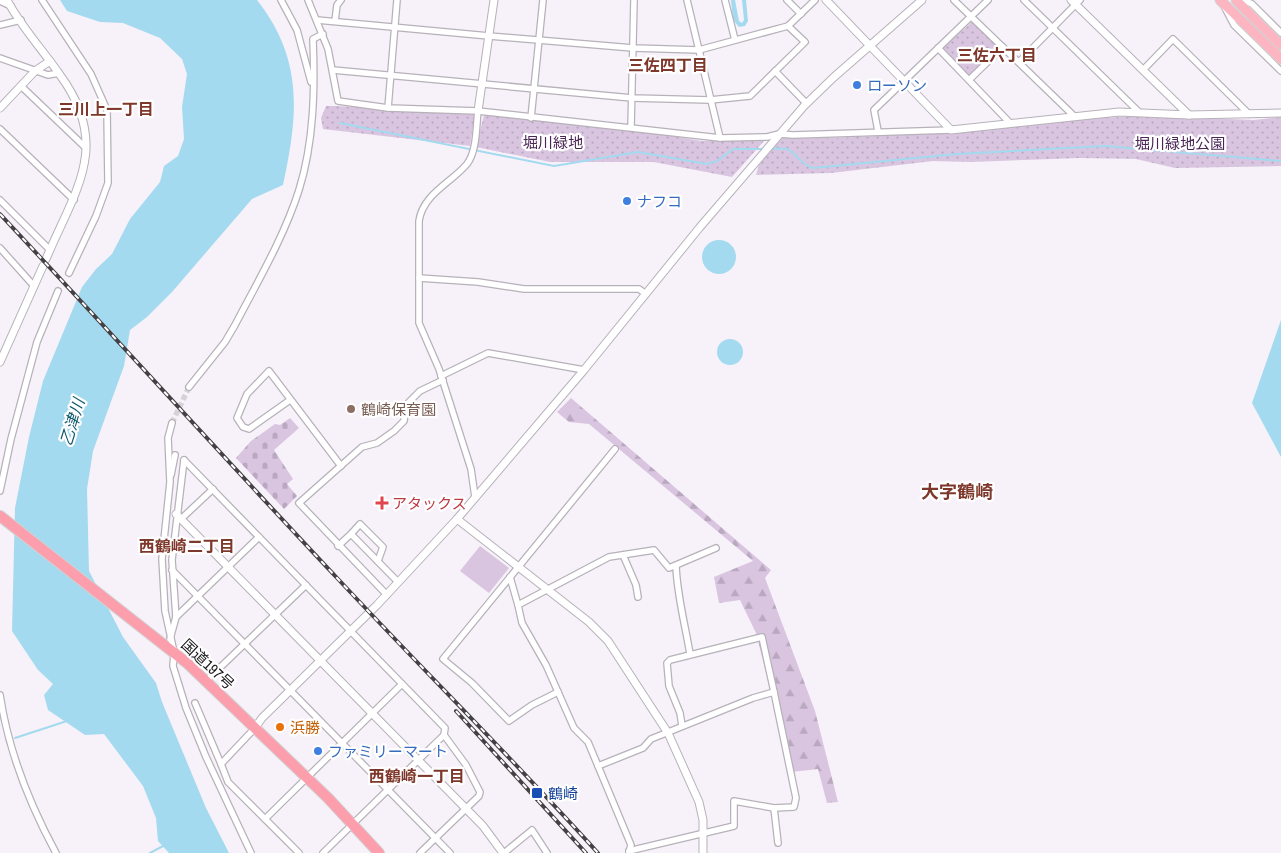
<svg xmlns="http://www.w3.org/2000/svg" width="1281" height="853" viewBox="0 0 1281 853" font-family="'Archivo Narrow','Noto Sans JP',sans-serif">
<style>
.grass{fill:#d9c5e0}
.forest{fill:url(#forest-firs)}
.cemetery{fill:url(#cemetery-stones)}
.park{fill:url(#park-dots)}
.water{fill:#a4daef}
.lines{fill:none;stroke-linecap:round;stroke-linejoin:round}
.stream{stroke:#a4daef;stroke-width:2}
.minor-tunnel{stroke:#d6d0d8;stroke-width:5.5;stroke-dasharray:5.5 3;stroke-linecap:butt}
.minor-casing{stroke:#b7b1b9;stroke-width:8}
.tertiary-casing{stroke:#b7b1b9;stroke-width:9}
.primary-casing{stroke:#d1d1d1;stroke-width:11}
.trunk-casing{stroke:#d1d1d1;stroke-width:12}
.minor{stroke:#fff;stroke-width:5.5}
.tertiary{stroke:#fff;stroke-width:7}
.primary{stroke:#fdb6c1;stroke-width:9}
.trunk{stroke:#fc9eac;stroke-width:10}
.rail-casing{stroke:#444145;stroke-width:4}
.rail{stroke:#fff;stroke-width:2;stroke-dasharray:5.5;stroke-linecap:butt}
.shop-dot{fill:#3f7fe0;stroke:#fff;stroke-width:2}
.education-dot{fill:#8d6e63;stroke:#fff;stroke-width:2}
.health-dot{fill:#e0444e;stroke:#fff;stroke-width:2}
.food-dot{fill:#e8710a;stroke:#fff;stroke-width:2}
.transit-dot{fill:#1a4fb4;stroke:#fff;stroke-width:2}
.labels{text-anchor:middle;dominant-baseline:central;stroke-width:4.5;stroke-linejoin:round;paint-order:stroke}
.shop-label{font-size:15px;fill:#366cbe;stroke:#fff;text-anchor:start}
.park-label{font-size:15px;fill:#4a2555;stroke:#fff}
.education-label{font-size:15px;fill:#785e54;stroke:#fff;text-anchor:start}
.health-label{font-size:15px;fill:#be3a42;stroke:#fff;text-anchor:start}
.street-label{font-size:15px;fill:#1a181b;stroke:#fff}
.food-label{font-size:15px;fill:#c56008;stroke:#fff;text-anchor:start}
.transit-label{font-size:15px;fill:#164399;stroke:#fff;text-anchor:start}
.neighbourhood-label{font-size:16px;font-weight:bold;fill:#7e382b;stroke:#fff}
.water-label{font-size:16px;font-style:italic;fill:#11596e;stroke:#fff}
.quarter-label{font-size:18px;font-weight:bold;fill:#7e382b;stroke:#fff}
</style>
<defs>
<pattern id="forest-firs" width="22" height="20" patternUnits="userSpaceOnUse" patternTransform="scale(1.25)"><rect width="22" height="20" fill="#d9c5e0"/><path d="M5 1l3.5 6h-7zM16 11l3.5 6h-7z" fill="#baa8c0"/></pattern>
<pattern id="cemetery-stones" width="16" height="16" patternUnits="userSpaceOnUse" patternTransform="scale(1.25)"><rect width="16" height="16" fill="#d9c5e0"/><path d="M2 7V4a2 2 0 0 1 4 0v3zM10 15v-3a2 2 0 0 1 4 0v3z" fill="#baa8c0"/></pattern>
<pattern id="park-dots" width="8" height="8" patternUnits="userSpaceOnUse" patternTransform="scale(1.25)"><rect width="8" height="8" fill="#d9c5e0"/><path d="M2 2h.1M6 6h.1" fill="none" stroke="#baa8c0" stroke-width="1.8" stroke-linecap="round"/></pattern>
</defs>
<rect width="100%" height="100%" fill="#f7f1f9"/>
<path class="grass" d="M480 546 509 568 489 593 460 571Z"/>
<path class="forest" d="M571 398 771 570 765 578 815 711 838 802 827 803 818 769 791 772 756 633 740 600 719 603 714 577 753 561 589 424 569 422 557 412Z"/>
<path class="cemetery" d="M290 418 299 428 274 450 293 479 287 484 297 496 284 509 236 458 251 441 275 424 280 425Z"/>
<g class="park">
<path d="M973 21 999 46V49L971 76H968L944 49V47Z"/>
<path d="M326 106H337L475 114 470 146 323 129 321 118Z"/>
<path d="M484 115 659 134 702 141 765 140 732 177 654 162H550L476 147Z"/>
<path d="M1180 117 1254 120 1281 117V166L1175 168 1136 159 1080 158 970 162 933 161 831 173 756 175 759 165 781 138C888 140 994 126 1100 118 1126 116 1153 118 1180 117Z"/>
</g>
<g class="water">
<path d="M60 0H257C304 60 298 115 283 185L252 199 172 292 147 317 130 330 124 366 93 451 87 489 89 571 123 637 156 683 162 702 206 808 229 853H169L158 841 156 818 143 786 104 734 85 735 48 710 44 695 53 684 38 670 12 631 15 508 29 437 43 381 82 287 96 269 112 254 130 219 160 182 164 166 178 156 184 139 182 107 187 74 182 59 160 38 123 23 100 22 67 11Z"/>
<path d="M731 0H735L739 21 742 23 744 20 742 0H746L748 21 745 26 739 27 733 20Z"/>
<circle cx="719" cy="257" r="17"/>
<path d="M1281 320V457L1252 403Z"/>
<circle cx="730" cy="352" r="13"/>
</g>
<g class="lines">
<g class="stream">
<path d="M340 123 554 166 638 152 707 164 717 161 733 149H764"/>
<path d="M771 149C776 149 783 148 787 149 796 152 799 164 813 168L957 154 1105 146 1281 161"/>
<path d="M15 738 67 721"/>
<path d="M150 853 165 845"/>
</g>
<path class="minor-tunnel" d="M172 423 189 387"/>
<defs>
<g id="minor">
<path d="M42 0 91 74 107 110 108 183 96 216 69 273"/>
<path d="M281 0 297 30 311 82"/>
<path d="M308 0 328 49 338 101 388 108 478 111 720 138 767 137 779 134 793 135 951 130"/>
<path d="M687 0 720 138"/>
<path d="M725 0 735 40"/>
<path d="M787 0 801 14"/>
<path d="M954 0 1074 116"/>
<path d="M1024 0 1140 113"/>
<path d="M1244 0 1252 4 1281 33"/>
<path d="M0 1 11 6"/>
<path d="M1225 8 1234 25 1281 71"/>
<path d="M317 20 489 36 633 48 699 50 788 26"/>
<path d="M335 21 337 5 341 0"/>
<path d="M0 25 21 20"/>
<path d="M938 48 1010 123"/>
<path d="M0 58 48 75 59 73"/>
<path d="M1019 62 1080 0"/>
<path d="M333 70 632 98 710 100 750 96 805 42 788 26 815 0"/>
<path d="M1143 70 1173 39 1249 114"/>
<path d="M775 71 806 103"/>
<path d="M969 80 1003 47"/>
<path d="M21 86 86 148"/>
<path d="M388 108 397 0"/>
<path d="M531 118 543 0"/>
<path d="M631 127 634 0"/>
<path d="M0 129 74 200"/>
<path d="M878 131 874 110 988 0"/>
<path d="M0 200 50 250"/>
<path d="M0 248 34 286"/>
<path d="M419 278 478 282 524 289H639L646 294"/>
<path d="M441 376 488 353 584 370"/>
<path d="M189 387 225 342 235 325C258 281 284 237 299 190 314 142 315 89 313 39L323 34"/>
<path d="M290 400 249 429 243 427 237 418 247 394 269 371 341 466"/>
<path d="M172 423 168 438 170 482 162 559 165 611 174 652 173 666 186 708 206 757 251 853"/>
<path d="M184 460 445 728 444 735 323 853"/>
<path d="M171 475 175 455"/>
<path d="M0 491 11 439 37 342 58 291"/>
<path d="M475 497 471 469 439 369 419 323V221C423 194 451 183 467 164 477 151 476 127 478 111"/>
<path d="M181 519 213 489"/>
<path d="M351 534 360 524 383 547 378 561"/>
<path d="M338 546 351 534 398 582"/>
<path d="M623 555 636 585 638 597"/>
<path d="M676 566C677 595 685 624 690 654"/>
<path d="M172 570 450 853"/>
<path d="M510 577 518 605"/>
<path d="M387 595 299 503 362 447 377 443 394 431 404 421 406 405 420 391 443 380"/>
<path d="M176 617 259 537"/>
<path d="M170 639 176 617 172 560 184 460"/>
<path d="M206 681 306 585"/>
<path d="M558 692 532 705 509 721 472 683 443 659 615 449"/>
<path d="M0 695C8 749 30 805 56 853"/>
<path d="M195 703 221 764"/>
<path d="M682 726 680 713 669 686 667 663 670 660 762 637 774 692"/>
<path d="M255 728 221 764 228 782 299 853"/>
<path d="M598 766 643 748 651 739 753 698 774 692 796 798 794 807 774 808 734 801V826L629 851"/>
<path d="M774 808 778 843"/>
<path d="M265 819 402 684"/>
<path d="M420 853 479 796 480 792 466 765 444 735"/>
<path d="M504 853 532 830 547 853"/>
<path d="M629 853 631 845 588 742 574 728 546 665 522 623 518 605 609 557 654 550 669 568 716 548"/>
</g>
<g id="tertiary">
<path d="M7 0C21 27 43 50 60 75 112 146 75 190 46 259"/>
<path d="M826 0 951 130 1119 112 1189 115 1281 113"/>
<path d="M1071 0 1189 115"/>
<path d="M0 108 35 71 50 61"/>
<path d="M478 111 494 0"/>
<path d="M0 362 43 266"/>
<path d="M176 514 483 826 503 853"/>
<path d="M457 519 589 622 608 641 668 733 699 802 703 820V853"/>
<path d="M255 728 262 718 377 605 457 519 584 370 700 227 804 106 834 77 922 0"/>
</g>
<g id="primary">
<path d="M1220 0 1281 59"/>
<path d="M1236 0 1281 45"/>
</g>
<path id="trunk" d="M0 516 187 663 328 798 379 853"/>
</defs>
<use href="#minor" class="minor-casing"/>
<use href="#tertiary" class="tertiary-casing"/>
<use href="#primary" class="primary-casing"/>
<use href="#trunk" class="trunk-casing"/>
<use href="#minor" class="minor"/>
<use href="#tertiary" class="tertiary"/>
<use href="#primary" class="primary"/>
<use href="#trunk" class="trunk"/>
<defs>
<g id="rail">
<path d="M0 214C113 335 224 458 338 579 424 671 513 759 598 853"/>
<path d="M456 711 586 853"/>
</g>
</defs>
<use href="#rail" class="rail-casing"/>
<use href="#rail" class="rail"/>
</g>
<g class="shop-dot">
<circle cx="857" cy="85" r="5"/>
<circle cx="627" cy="201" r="5"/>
<circle cx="318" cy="751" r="5"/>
</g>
<circle class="education-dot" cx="351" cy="409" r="5"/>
<path class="health-dot" d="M379.5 495.5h5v5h5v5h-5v5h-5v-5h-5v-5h5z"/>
<circle class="food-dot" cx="280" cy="727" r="5"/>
<rect class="transit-dot" x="531" y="787" width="12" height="12" rx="2.5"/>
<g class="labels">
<g class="shop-label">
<text x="867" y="85">ローソン</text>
<text x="637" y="201">ナフコ</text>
<text x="328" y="751">ファミリーマート</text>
</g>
<g class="park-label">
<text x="553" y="142">堀川緑地</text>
<text x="1180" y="143">堀川緑地公園</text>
</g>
<g class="education-label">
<text x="361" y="409">鶴崎保育園</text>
</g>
<g class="health-label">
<text x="392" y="503">アタックス</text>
</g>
<g class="street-label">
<text transform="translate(208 664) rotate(43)">国道197号</text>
</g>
<g class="food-label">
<text x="290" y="727">浜勝</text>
</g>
<g class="transit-label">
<text x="548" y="793">鶴崎</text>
</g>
<g class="neighbourhood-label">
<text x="997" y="55">三佐六丁目</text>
<text x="668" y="65">三佐四丁目</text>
<text x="106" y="109">三川上一丁目</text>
<text x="187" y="546">西鶴崎二丁目</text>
<text x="417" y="776">西鶴崎一丁目</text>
</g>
<g class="water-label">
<text transform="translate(72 422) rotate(-73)">乙津川</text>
</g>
<g class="quarter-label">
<text x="957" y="491">大字鶴崎</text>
</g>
</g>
</svg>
